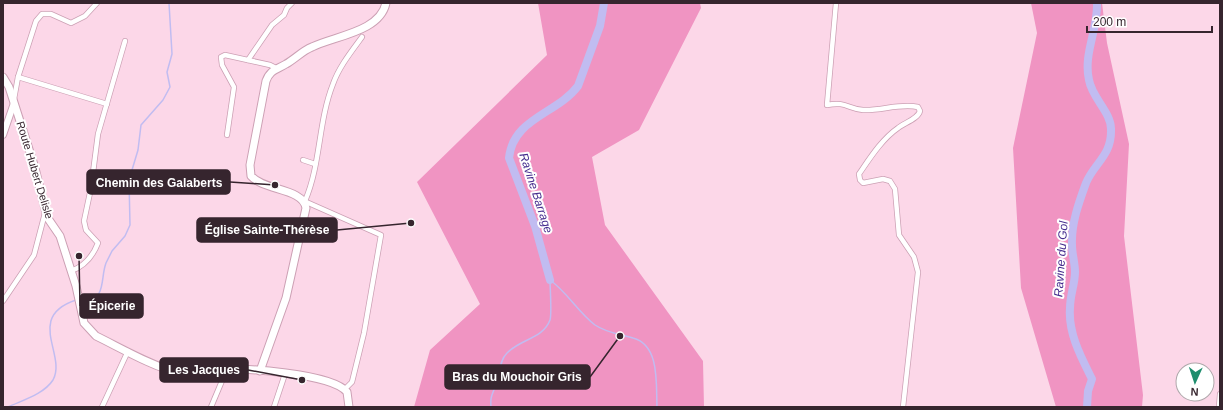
<svg xmlns="http://www.w3.org/2000/svg" width="1223" height="410" viewBox="0 0 1223 410" font-family="Arial,sans-serif">
<style>
.forest{fill:#f094c2}
.lines{fill:none;stroke-linecap:round;stroke-linejoin:round}
.stream{stroke:#c1bcf1;stroke-width:1.5}
.river{stroke:#c1bcf1;stroke-width:8}
.minor-casing{stroke:#cca0b4;stroke-width:6}
.tertiary-casing{stroke:#cca0b4;stroke-width:8}
.secondary-casing{stroke:#cca0b4;stroke-width:9}
.minor{stroke:#fff;stroke-width:4.5}
.tertiary{stroke:#fff;stroke-width:6}
.secondary{stroke:#fff;stroke-width:7}
.labels{text-anchor:middle;dominant-baseline:central;stroke-width:4;stroke-linejoin:round;paint-order:stroke}
.street-label{font-size:11px;fill:#36252e;stroke:#fff}
.water-label{font-size:12px;font-style:italic;fill:#452d8e;stroke:#fff}
.leader{fill:none;stroke:#36252e;stroke-width:1.5}
.callout-dot{fill:#36252e;stroke:#fff;stroke-width:1.5}
.callout{fill:#36252e;stroke:#36252e;stroke-width:1.5}
.callout-label{font-size:12px;text-anchor:middle;font-weight:bold;fill:#fff}
</style>
<rect width="100%" height="100%" fill="#fcd7e8"/>
<g class="forest">
<path d="M538 3H700L701 8 639 130 592 157 605 225 703 361 704 407H414L430 350 480 304 417 182 547 55Z"/>
<path d="M1031 3H1102L1107 43 1129 144 1124 236 1143 395 1142 407H1056L1021 288 1013 148 1037 33Z"/>
</g>
<g class="lines">
<g class="stream">
<path d="M550 280C567 292 578 312 595 325 607 333 619 334 633 338 660 345 656 384 657 407"/>
<path d="M83 302 85 304C107 296 100 279 106 263L112 251 125 236 130 225 129 180 138 150 141 125 163 100 170 87 167 72 172 54 169 3"/>
<path d="M8 407C23 400 44 394 53 380 67 355 25 317 76 300"/>
<path d="M491 407C490 395 493 394 496 384 500 374 499 361 507 353 520 339 543 339 550 320 552 314 550 288 550 280"/>
</g>
<g class="river">
<path d="M550 280 535 226 509 158C513 118 557 114 578 86L600 26 604 3"/>
<path d="M1087 407 1088 391 1092 379C1081 357 1068 333 1070 308 1070 295 1075 284 1075 272 1075 263 1072 254 1072 245 1071 224 1079 202 1086 183 1094 163 1112 156 1111 129 1111 112 1092 98 1089 80 1083 54 1098 30 1097 3"/>
</g>
<defs>
<g id="minor">
<path d="M836 3 827 105C846 101 848 109 863 110 881 111 900 103 918 107L920 111C918 119 904 123 898 128 882 139 870 158 859 174L860 180 863 183 883 179 890 181 895 189 899 235 914 257 918 272 903 407"/>
<path d="M248 60 272 25 284 15 287 8 292 3"/>
<path d="M18 77 107 104"/>
<path d="M14 99 18 77 36 21 42 14H51L71 23 85 16 97 3"/>
<path d="M227 135 234 87 222 65 221 57 225 55 270 65 276 68"/>
<path d="M303 160 315 164"/>
<path d="M304 201 381 235 364 333 352 382 345 389"/>
<path d="M305 201C321 164 318 122 333 84 339 67 351 52 362 37"/>
<path d="M71 271C85 266 93 256 98 243L86 230 84 221 91 188 98 134 125 41"/>
<path d="M3 301 34 255 45 213"/>
<path d="M102 407 128 351"/>
<path d="M211 407 227 369"/>
<path d="M274 407 285 374"/>
<path d="M1219 407 1220 394"/>
</g>
<path id="tertiary" d="M3 135 14 103"/>
<g id="secondary">
<path d="M3 77 9 87 35 168 47 217 60 236 76 286 84 323 96 336C117 346 155 368 177 372 190 374 203 369 217 369 243 368 331 373 347 392L349 407"/>
<path d="M260 371 286 298 306 208C303 188 264 191 251 176L250 165 266 81C270 70 276 70 286 64 295 59 302 51 312 47 334 36 380 32 386 3"/>
</g>
</defs>
<use href="#minor" class="minor-casing"/>
<use href="#tertiary" class="tertiary-casing"/>
<use href="#secondary" class="secondary-casing"/>
<use href="#minor" class="minor"/>
<use href="#tertiary" class="tertiary"/>
<use href="#secondary" class="secondary"/>
</g>
<g class="labels">
<g class="street-label">
<text transform="translate(35 170) rotate(73)">Route Hubert Delisle</text>
</g>
<g class="water-label">
<text transform="translate(536 193) rotate(72)">Ravine Barrage</text>
<text transform="translate(1061 259) rotate(-86)">Ravine du Gol</text>
</g>
</g>
<path class="leader" d="M275 185L230 182M411 223L337 230M79 256L80 306M302 380L248 370M620 336L590 377"/>
<g class="callout-dot">
<circle cx="275" cy="185" r="4"/>
<circle cx="411" cy="223" r="4"/>
<circle cx="79" cy="256" r="4"/>
<circle cx="302" cy="380" r="4"/>
<circle cx="620" cy="336" r="4"/>
</g>
<g class="callout">
<rect x="87" y="170" width="143" height="24" rx="4"/>
<rect x="197" y="218" width="140" height="24" rx="4"/>
<rect x="80" y="294" width="63" height="24" rx="4"/>
<rect x="160" y="358" width="88" height="24" rx="4"/>
<rect x="445" y="365" width="145" height="24" rx="4"/>
</g>
<g class="callout-label">
<text x="159" y="187">Chemin des Galaberts</text>
<text x="267" y="234">Église Sainte-Thérèse</text>
<text x="112" y="310">Épicerie</text>
<text x="204" y="374">Les Jacques</text>
<text x="517" y="381">Bras du Mouchoir Gris</text>
</g>
<rect width="1223" height="410" fill="none" stroke="#36252e" stroke-width="8"/>
<g transform="translate(1195 382) rotate(183)"><circle r="19" fill="#ffffff" stroke="#afa8ab"/>
<path d="M0-3L7 15L0 10L-7 15Z" fill="#1e8e6e"/>
<text y="-6" font-size="11" font-weight="bold" text-anchor="middle" fill="#36252e">N</text>
</g>
<path d="M1087 26v6h125v-6" fill="none" stroke="#36252e" stroke-width="2"/>
<text x="1093" y="26" font-size="12" fill="#36252e" stroke="#ffffff" stroke-width="3" paint-order="stroke">200 m</text>
</svg>
